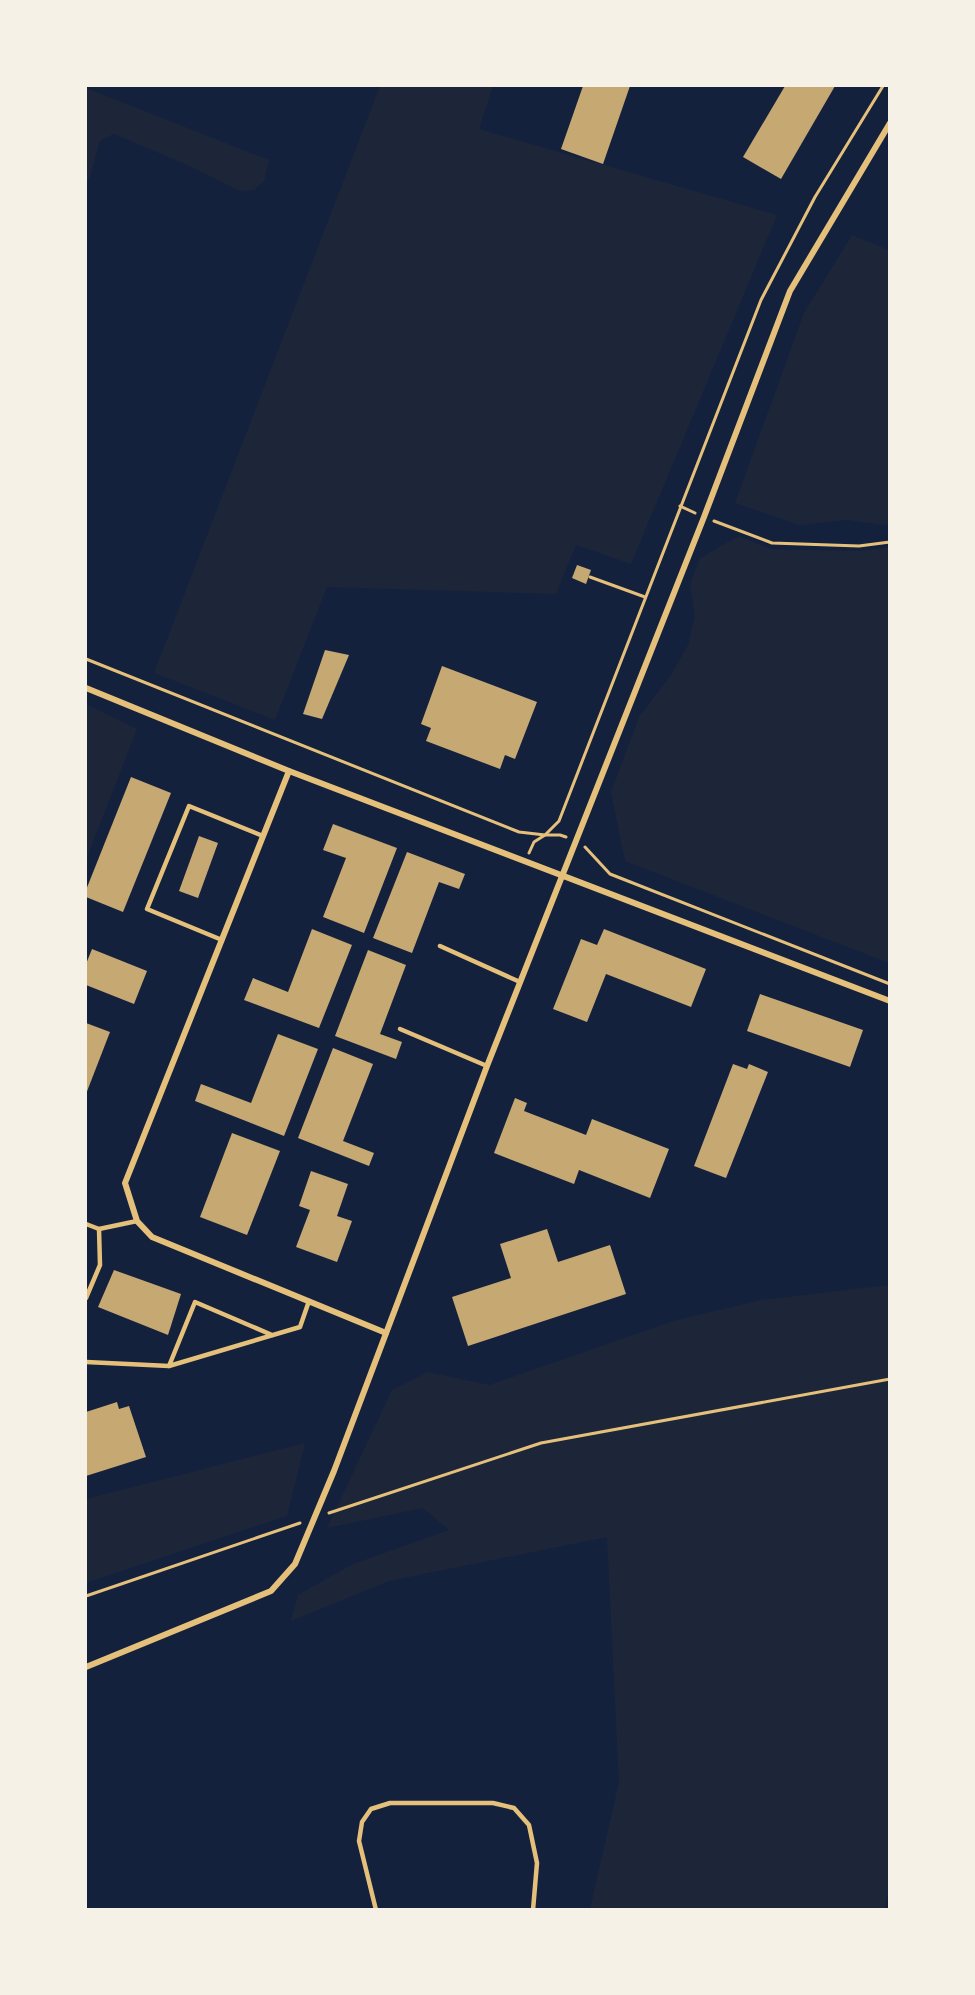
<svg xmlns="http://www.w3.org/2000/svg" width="975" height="1995" viewBox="0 0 975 1995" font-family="'Libre Baskerville',serif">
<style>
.green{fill:#1d2539}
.building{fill:#c6a872}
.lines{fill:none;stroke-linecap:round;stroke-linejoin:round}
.path{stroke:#e5c07b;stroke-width:3}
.service{stroke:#e5c07b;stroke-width:4.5}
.minor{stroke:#e5c07b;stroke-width:6}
</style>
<rect width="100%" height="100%" fill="#14213d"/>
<g class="green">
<path d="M380 86H493L479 129 777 215 631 564 576 545 556 594 327 587 275 720 154 673Z"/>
<path d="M86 88 269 160 264 181 254 190 240 191 192 167 114 134 100 140 90 177 86 184Z"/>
<path d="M852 235 889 250V524L883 525 848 520 799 525 735 503 804 313Z"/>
<path d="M739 536 771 549 859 551 889 547V963L625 861 611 792 639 717 671 675 688 645 695 615 690 584 700 558Z"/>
<path d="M86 704 137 729 86 860Z"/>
<path d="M889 1285 890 1885 884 1909H590L619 1782 607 1537 389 1581 291 1621 298 1595 353 1564 449 1530 423 1508 327 1528 392 1390 428 1372 489 1385 673 1321 761 1300Z"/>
<path d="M305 1443 287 1516 86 1583V1499Z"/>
</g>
<g class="building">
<path d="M583 86H630L603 164 561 149Z"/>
<path d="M785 86H835L781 179 743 157Z"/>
<path d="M577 565 591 570 586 584 572 578Z"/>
<path d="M325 650 349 655 322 719 303 714Z"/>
<path d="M442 666 537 702 515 759 505 755 500 769 426 741 431 728 421 724Z"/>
<path d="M131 777 171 793 123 912 86 897V890Z"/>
<path d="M333 824 397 848 364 933 323 917 346 858 323 850Z"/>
<path d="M199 836 218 843 198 898 179 891Z"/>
<path d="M407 852 465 874 459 889 439 882 412 953 373 938Z"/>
<path d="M312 929 352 945 319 1028 244 1000 253 978 288 992Z"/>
<path d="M604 929 706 969 691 1007 606 974 587 1022 553 1009 581 939 597 945Z"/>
<path d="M92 949 147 971 134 1004 86 985V964Z"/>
<path d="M368 950 406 965 380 1034 402 1042 396 1059 335 1036Z"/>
<path d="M760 994 863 1030 850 1067 747 1031Z"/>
<path d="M86 1023 110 1032 86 1094Z"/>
<path d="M278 1034 318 1049 284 1136 195 1101 201 1084 251 1103Z"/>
<path d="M333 1048 373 1064 343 1141 374 1153 369 1166 298 1138Z"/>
<path d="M733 1064 747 1069 749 1064 768 1072 726 1178 694 1166Z"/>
<path d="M515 1098 527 1103 524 1111 586 1135 592 1119 669 1149 650 1198 579 1170 574 1184 494 1153Z"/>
<path d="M232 1133 280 1151 247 1235 200 1217Z"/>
<path d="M311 1171 348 1184 337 1216 352 1221 337 1262 296 1247 310 1210 299 1206Z"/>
<path d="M547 1229 558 1262 610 1245 626 1294 468 1346 452 1297 511 1278 500 1244Z"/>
<path d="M114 1270 181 1294 168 1335 98 1307Z"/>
<path d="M117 1402 119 1409 129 1406 146 1457 86 1476V1412Z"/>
</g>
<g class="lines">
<g class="path">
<path d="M680 506 695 513"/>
<path d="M714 521 772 543 859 546 890 542"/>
<path d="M590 577 645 597"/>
<path d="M86 659 519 832 545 835H560L566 837"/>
<path d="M585 847 610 874 890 984"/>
<path d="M529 853 534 842 545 835 559 821 761 300 815 197 883 86"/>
<path d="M329 1513 541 1443 890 1379"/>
<path d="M86 1596 300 1523"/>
</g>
<g class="service">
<path d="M222 940 147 909 189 806 263 836"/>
<path d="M440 946 520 982"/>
<path d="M400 1029 487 1066"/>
<path d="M86 1224 99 1229 137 1221"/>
<path d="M86 1298 100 1265 99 1229"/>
<path d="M86 1362 169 1366 300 1327 309 1301"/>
<path d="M169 1366 195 1302 272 1335"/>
<path d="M376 1910 359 1841 362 1822 371 1809 390 1803H493L514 1808 529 1825 537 1863 533 1910"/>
</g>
<g class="minor">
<path d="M86 688 289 771 890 1001"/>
<path d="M289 771 125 1183 137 1221 152 1237 386 1333"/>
<path d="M86 1667 271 1591 295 1564 334 1471 487 1066 704 517 790 291 890 123"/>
</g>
</g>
<rect width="975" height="1995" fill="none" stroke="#f6f1e7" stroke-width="174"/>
</svg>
